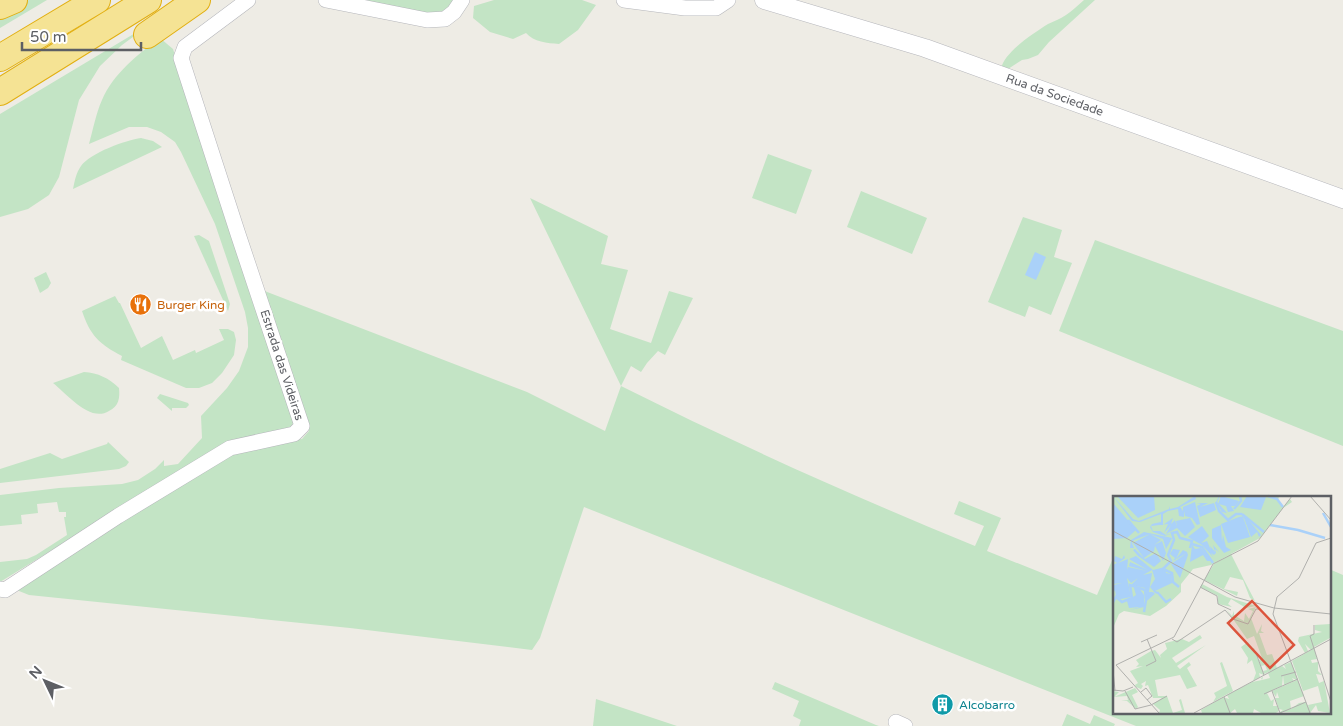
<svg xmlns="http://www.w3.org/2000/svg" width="1343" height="726" viewBox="0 0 1343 726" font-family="'Varela Round',sans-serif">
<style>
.green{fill:#c3e4c5}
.water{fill:#aad1f9}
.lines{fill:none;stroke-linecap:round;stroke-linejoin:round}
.minor-casing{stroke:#b5b6bb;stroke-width:16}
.tertiary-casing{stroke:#b5b6bb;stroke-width:19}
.motorway-casing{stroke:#e2af11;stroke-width:28}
.minor{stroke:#fff;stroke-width:15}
.tertiary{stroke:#fff;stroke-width:18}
.motorway{stroke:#f5e394;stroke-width:26}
.labels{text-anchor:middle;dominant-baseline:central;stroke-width:5;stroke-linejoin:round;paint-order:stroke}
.street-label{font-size:12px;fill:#5d5f64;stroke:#fff}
.food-label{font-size:12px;fill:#c56008;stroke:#fff;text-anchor:start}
.culture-label{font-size:12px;fill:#0d838f;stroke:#fff;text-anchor:start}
.inset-river{fill:none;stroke:#aad1f9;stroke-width:2.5}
.inset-road{fill:none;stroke:#b0b0ad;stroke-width:1}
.view{fill:#dc543c;fill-opacity:0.15;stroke:#dc543c;stroke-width:2.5}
.inset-edge{fill:none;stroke:#5d5f64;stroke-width:2.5}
</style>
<rect width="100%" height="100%" fill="#eeece5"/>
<g class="green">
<path d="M29 0H47L0 28V12Z"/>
<path d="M345 0H455L444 11 433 14Z"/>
<path d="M494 0H582L596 5 578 30 559 44C547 43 534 42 526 33L513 39 490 32 473 18 474 6Z"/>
<path d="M1084 0H1095L1049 42 1038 55 1028 59 1022 60 1008 69H1001C1004 52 1034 33 1048 24 1054 21 1060 19 1066 15 1072 11 1078 5 1084 0Z"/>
<path d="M152 23 122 45 100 66 79 100 59 177 49 195 28 209 0 217V114Z"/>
<path d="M160 38 173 49 294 418 292 427C275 434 250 436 231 440L0 582V562L27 559 36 555 67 535 64 517H66V512H59L57 502 37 504 38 513 21 515 22 524 0 526V495L59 488 122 484 138 480 155 469 164 460V466L178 464 202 438 201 416 227 388 239 371 248 347V328L245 312 215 224 181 152 175 142 161 132 147 127H129L89 144C93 130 96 113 102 100 113 74 138 54 160 38Z"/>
<path d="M141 138 153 141 162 147 73 189C75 180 76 173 81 166 90 153 126 140 141 138Z"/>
<path d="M768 154 812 170 796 214 752 198Z"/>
<path d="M861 191 927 218 912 254 847 227Z"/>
<path d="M530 198 608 236 601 264 628 270 610 329 651 343 669 291 693 298 665 355 658 351 647 363 641 372 631 366 621 386C737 444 855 497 975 546L984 526 954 514 959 501 1001 518 987 551 1097 595 1114 556V712H1329V569L1343 575V726H1136L584 507 540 638 532 650 350 628 29 595 19 591 17 586 232 451 277 441 302 439 309 431 285 363 262 290 527 392 605 431 621 386Z"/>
<path d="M1023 217 1062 230 1054 257 1072 263 1051 315 1029 306 1025 317 988 302Z"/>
<path d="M199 235 209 241 230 304 228 311 194 236Z"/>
<path d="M1095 240 1343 331V446L1059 331Z"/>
<path d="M46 272 51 283 48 288 40 293 34 278Z"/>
<path d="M115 296 119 303H120L141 348 162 336 173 360 195 350 196 353 224 340 219 329H228L234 332 236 340 234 355 222 373 212 383 199 388H186L121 360 122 356C99 344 90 335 82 311Z"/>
<path d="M84 372C98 373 109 378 119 388 120 398 119 406 109 411 90 423 67 394 53 383Z"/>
<path d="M160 394 188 403 189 405 186 408H172V411L157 398Z"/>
<path d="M108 442 129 462 126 466 119 469 0 483V469L50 453 62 459 107 444Z"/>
<path d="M775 682 876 725 879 726H799L801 720 793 716 799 701 772 689Z"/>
<path d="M596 699 677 726H593Z"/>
<path d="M1067 714 1090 724 1094 715 1115 724 1114 726H1062Z"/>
</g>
<path class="water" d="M1035 252 1046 257 1036 280 1025 275Z"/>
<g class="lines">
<defs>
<g id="minor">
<path d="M326 0 427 20 445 19 454 12 462 0"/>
<path d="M624 0 685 8H716L728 0"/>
<path d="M0 589 5 590 118 516 230 448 294 434 302 426 238 234 181 58 185 47 248 0"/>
<path d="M896 722 905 726"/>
</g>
<g id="tertiary">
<path id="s1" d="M764 0 925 48 1343 199"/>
</g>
<g id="motorway">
<path d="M0 6 14 0"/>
<path d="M147 35 197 0"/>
<path d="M0 58 97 0"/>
<path d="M0 92 148 0"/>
</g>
</defs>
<use href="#minor" class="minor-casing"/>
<use href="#tertiary" class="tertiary-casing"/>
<use href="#motorway" class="motorway-casing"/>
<use href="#minor" class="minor"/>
<use href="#tertiary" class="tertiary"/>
<use href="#motorway" class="motorway"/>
</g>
<defs>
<symbol id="restaurant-disc" viewBox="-11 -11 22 22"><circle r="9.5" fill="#e8710a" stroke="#fff"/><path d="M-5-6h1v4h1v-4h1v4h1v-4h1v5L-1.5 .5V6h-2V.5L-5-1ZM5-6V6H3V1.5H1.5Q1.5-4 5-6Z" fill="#fff"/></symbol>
<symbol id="building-disc" viewBox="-11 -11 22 22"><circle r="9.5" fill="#0f9aa8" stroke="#fff"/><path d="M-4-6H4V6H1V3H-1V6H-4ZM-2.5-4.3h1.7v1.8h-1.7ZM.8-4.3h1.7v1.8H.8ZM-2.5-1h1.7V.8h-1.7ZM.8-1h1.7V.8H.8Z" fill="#fff"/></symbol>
</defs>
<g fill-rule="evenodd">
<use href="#restaurant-disc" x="128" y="292" width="25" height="25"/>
<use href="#building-disc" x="930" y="692" width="25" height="25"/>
</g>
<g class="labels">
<g class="street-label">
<text stroke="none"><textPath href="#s1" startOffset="306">Rua da Sociedade</textPath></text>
<text transform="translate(282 365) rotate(72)">Estrada das Videiras</text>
</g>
<g class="food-label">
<text x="157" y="305">Burger King</text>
</g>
<g class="culture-label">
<text x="959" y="705">Alcobarro</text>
</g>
</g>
<g transform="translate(1113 496)">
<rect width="218" height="218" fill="#eeece5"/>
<path d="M0 0H166L165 5 170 11 177 3 179 6 170 12 147 42 98 69 80 73 68 88V96L53 110 37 120 11 115 6 118 0 132ZM118 58 131 84 142 105 137 102 130 84 117 81 111 93 125 96 124 100 91 84 101 68ZM89 88 114 101 143 110 133 112 118 103 115 108 119 111 105 108V100L87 91ZM143 111 138 122 144 138 149 128 148 135 151 137H146L154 159 159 158 164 172 169 170 173 173 171 169 178 166 191 200 177 205 178 213 186 207 193 206 196 212 195 209 209 206 205 190 190 195 179 165 198 154 192 148 195 155 192 157 185 145 186 141 209 136 202 134V129L217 128V142L201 151 204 163 198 164 199 167 205 166V175L209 179 203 178 206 187 211 185 217 217 205 215 203 209 197 217 167 216 170 214 166 213 162 202H166L164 196 163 201 159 195 184 184 179 182 181 185 171 189 170 179 169 190 154 197 158 205 161 203 160 210H164L166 215 163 217H148L141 213 140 217H124L122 213 117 217H89L88 214 110 201 116 203 114 199 139 186 149 184 148 182 150 181 149 184 157 182 155 177 160 174 151 178 150 175 154 174 152 169 148 170 146 164 149 162 141 140 134 143 113 113 119 120 121 115V119L131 125 132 117 136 123 140 115 135 113ZM87 139 89 142 59 162 63 167 93 149 64 170 67 173 76 166 78 169 74 172 84 190 74 193 67 179 42 184 45 200H54L60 217 69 214 66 204 68 203 72 217H46L47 214 40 208 49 202H40L35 189 32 190 33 185 28 188 30 190 28 193 23 191 25 193 23 191 22 189 25 187 17 175 30 170 23 171 26 168 23 164 38 155 42 154 48 162 47 159 54 153 52 147 69 143 76 146ZM135 146 138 153 141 152 151 179 146 177 147 181 140 185 143 177 139 164 134 168 135 162 128 151ZM109 166 120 195 100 206 103 201 101 197 114 190 107 167ZM22 192 25 196 19 199 25 211 23 213 14 205H8L15 204 14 200 0 201V195L6 196 1 201Z" fill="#c3e4c5"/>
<path d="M0 0 20 23 26 25 56 13V10L57 13 65 11 82 0 83 3 67 11 70 15V11L82 6 87 28 84 29 79 22 72 20 71 15V21L66 20 65 13 55 15 50 18V29L60 22 58 28 62 24 64 31 63 25 77 22 82 31 72 40 64 32 53 38 58 29 51 37 55 28 38 30 40 35H47L53 39 60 37 52 40 40 36 37 31 39 28 48 26V18L27 26 19 25ZM4 0H41L42 14 25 22ZM106 0H107L104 6 105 8 108 0 126 5 122 10H118L121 15 115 16 113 10 106 8 114 17 109 16 103 6ZM134 0 153 1 148 14 127 11ZM0 7 23 34 14 42 0 43ZM84 7H95L87 11 101 7 103 14 87 21 84 10 88 8ZM132 20 148 39 146 41 144 36 138 41 131 22 130 21 137 41 115 47 108 28 126 21ZM108 29 109 46 110 39 113 51 118 54 111 57 99 42V33ZM89 30 96 40 88 47 94 45 98 54 97 50 102 56 100 49 106 56 102 53 103 57 101 59 98 57 100 61 89 49 75 41ZM31 36 59 42 53 53 50 43 37 38 48 44 41 49 49 45 53 57 50 65 42 50 41 55 31 62 20 47 37 38 21 44 19 47 21 52H17L18 44ZM79 49 82 53 88 52 98 65H94L90 59 77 66ZM22 53 32 63 43 57 48 65 41 71 25 60 20 54ZM60 53 67 54 63 63 70 54 74 56 75 59 67 82 58 68 74 57 60 65 62 62 57 58ZM11 59 12 62 5 67 15 63 14 74 15 71 34 75 16 70 17 66 35 74 16 63 23 60 40 74 52 71 53 77 58 78 59 87 42 95 46 96 47 99 42 97 37 91 42 83 39 74 30 79 39 77 36 96H40L36 101H33L32 92 18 89 25 82 18 87 14 82 18 101 8 103 3 100 2 94 0 98 1 89 9 87 0 88V69L4 67 1 65 2 60 9 63ZM21 92H26L31 99V111L17 114 27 111 16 112 14 105 23 99Z" fill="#aad1f9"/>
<path class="inset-river" d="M155 0 164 3 170 11M103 6 106 15 115 24 123 18H129M121 13 128 5 127 0M210 17 218 31M129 18 151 36M15 24 26 37M157 29 185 34M185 34 212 42M79 48 89 51 100 67M50 73 58 65 55 59 61 44 59 37 64 36 67 42 79 45 77 52M50 73 59 77 60 86 66 91M46 98 53 106 58 103M0 106 3 101 9 106 19 102 17 89 32 94 33 104M31 116 33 104 41 97"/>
<path class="inset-road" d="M197 0 218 24M0 35 122 101 161 112 218 118M87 91 104 100 105 108 118 114M201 129V138L197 140 218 206M59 143 64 146 112 114 120 123 135 128 143 113H147L160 127M28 146 44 139M143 157 151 179M3 169 61 141 100 68 145 45 179 0M3 169 46 217M33 170 43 165 34 143M0 174 2 195M168 180 183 176M0 194 10 195 20 191M12 195 22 213 38 209M159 195 167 217M28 196 33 192 39 200 34 204M151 198 185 183M111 201 117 217M38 209 54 200M81 217 218 143M167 217 193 206M197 217 160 118 164 101 186 82 203 47 218 42"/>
<path class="view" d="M139 105 181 149 157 172 115 127Z"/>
<rect width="218" height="218" class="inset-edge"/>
</g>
<g transform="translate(45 681) rotate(313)" stroke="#ffffff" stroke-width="4" paint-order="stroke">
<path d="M0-4L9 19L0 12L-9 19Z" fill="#5d5f64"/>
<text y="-8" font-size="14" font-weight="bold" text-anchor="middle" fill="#5d5f64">N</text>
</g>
<path d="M22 42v8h119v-8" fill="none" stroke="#5d5f64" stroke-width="2.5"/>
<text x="30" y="42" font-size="15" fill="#5d5f64" stroke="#ffffff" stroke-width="4" paint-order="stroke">50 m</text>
</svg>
